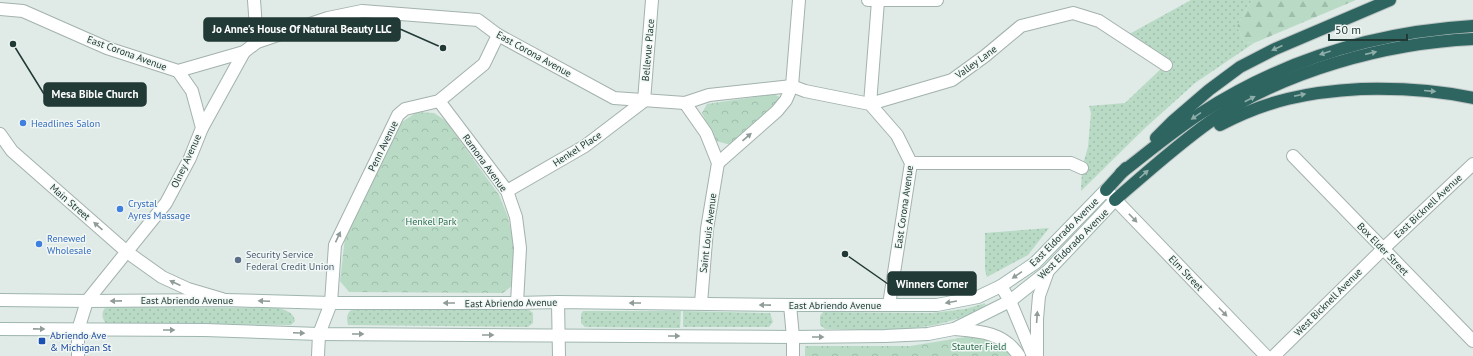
<svg xmlns="http://www.w3.org/2000/svg" width="1473" height="356" viewBox="0 0 1473 356" font-family="'PT Sans',sans-serif">
<style>
.grass{fill:url(#grass-dots)}
.forest{fill:url(#forest-firs)}
.park{fill:url(#park-crowns)}
.lines{fill:none;stroke-linecap:round;stroke-linejoin:round}
.minor-casing{stroke:#a3b2ae;stroke-width:14}
.tertiary-casing{stroke:#a3b2ae;stroke-width:14}
.secondary-casing{stroke:#9fb6b0;stroke-width:14}
.motorway-casing{stroke:#bcc4c3;stroke-width:14}
.minor{stroke:#fff;stroke-width:12}
.tertiary{stroke:#fff;stroke-width:12}
.secondary{stroke:#fff;stroke-width:12}
.motorway{stroke:#2e6560;stroke-width:12}
.oneway{fill:#8faeaa}
.oneway2{fill:#909c9a}
.shop-dot{fill:#3f7fe0;stroke:#f0f7f4;stroke-width:1.5}
.service-dot{fill:#5c6f8a;stroke:#f0f7f4;stroke-width:1.5}
.transit-dot{fill:#1a4fb4;stroke:#f0f7f4;stroke-width:1.5}
.labels{text-anchor:middle;dominant-baseline:central;stroke-width:3;stroke-linejoin:round;paint-order:stroke}
.street-label{font-size:10px;fill:#213a36;stroke:#f0f7f4}
.shop-label{font-size:10px;fill:#366cbe;stroke:#f0f7f4;text-anchor:start}
.park-label{font-size:10px;fill:#2d6f4e;stroke:#f0f7f4}
.service-label{font-size:10px;fill:#4e5e75;stroke:#f0f7f4;text-anchor:start}
.transit-label{font-size:10px;fill:#164399;stroke:#f0f7f4;text-anchor:start}
.leader{fill:none;stroke:#213a36;stroke-width:1.5}
.callout-dot{fill:#213a36;stroke:#f0f7f4;stroke-width:1.5}
.callout{fill:#213a36;stroke:#213a36;stroke-width:1.5}
.callout-label{font-size:11px;text-anchor:middle;font-weight:bold;fill:#fff}
</style>
<defs>
<pattern id="grass-dots" width="8" height="8" patternUnits="userSpaceOnUse"><rect width="8" height="8" fill="#b9dbc6"/><path d="M2 2h.1M6 6h.1" fill="none" stroke="#9fbdab" stroke-width="1.8" stroke-linecap="round"/></pattern>
<pattern id="forest-firs" width="22" height="20" patternUnits="userSpaceOnUse"><rect width="22" height="20" fill="#b9dbc6"/><path d="M5 1l3.5 6h-7zM16 11l3.5 6h-7z" fill="#9fbdab"/></pattern>
<pattern id="park-crowns" width="20" height="18" patternUnits="userSpaceOnUse"><rect width="20" height="18" fill="#b9dbc6"/><path d="M2 6a3 3 0 1 1 6 0M12 15a3 3 0 1 1 6 0" fill="none" stroke="#9fbdab"/></pattern>
</defs>
<rect width="100%" height="100%" fill="#e0eae7"/>
<g class="grass">
<path d="M1191 0H1252L1237 26 1244 42 1254 43 1195 83 1144 129 1081 191 1082 168 1088 147 1091 113 1089 106 1125 103 1165 65 1124 37Z"/>
<path d="M1049 228 1028 255 987 277 985 270V233Z"/>
<path d="M984 303 986 305 983 306 984 308C966 316 948 323 929 326 894 332 859 329 825 329L820 325V316L823 312 932 313 965 309 982 304V305Z"/>
<path d="M108 307 278 308C286 310 294 313 295 321L291 325 107 324C102 320 101 313 105 308Z"/>
<path d="M354 309 529 310 533 313V323L528 327 350 325H348C346 318 347 311 354 309Z"/>
<path d="M583 311H681L680 328 585 327 581 323V314Z"/>
<path d="M683 311 767 313H770L773 322 769 327H683Z"/>
</g>
<path class="forest" d="M1252 0H1356L1254 43 1244 42 1237 26Z"/>
<g class="park">
<path d="M774 94 781 98 731 145 716 141 702 113 707 104Z"/>
<path d="M417 112 434 113 446 121 499 195 508 217 513 241V285L503 293 349 292 340 281 345 237 402 122Z"/>
<path d="M978 335C990 339 1005 344 1010 356H805V346H910Z"/>
</g>
<g class="lines">
<defs>
<g id="minor">
<path d="M254 0 257 42"/>
<path d="M868 0H937"/>
<path d="M878 1 870 104 952 80 985 56 1021 26 1073 13 1099 21 1166 65"/>
<path d="M0 9 23 11 107 48 178 71 244 52 257 42 328 18 362 11 478 20 498 35 614 98 685 103 709 95 792 86 805 91 870 104 897 135 911 163 889 305"/>
<path d="M439 101 507 191 516 217 520 248 517 303"/>
<path d="M685 103 706 133 718 163 707 229 701 303"/>
<path d="M202 128 244 52"/>
<path d="M0 134 12 151 127 252 162 277 188 289 222 299"/>
<path d="M1293 156 1473 341"/>
<path d="M718 163 777 111 786 100 792 86 799 0"/>
<path d="M911 163H1071L1082 168"/>
<path d="M1106 190 1266 356"/>
<path d="M507 191 585 146 644 101 652 0"/>
<path d="M558 302 559 356"/>
<path d="M331 303 335 245 398 115 405 109 439 101 484 64 498 35"/>
<path d="M790 305 793 337V356"/>
<path d="M78 356V330L87 301 166 203 190 158 202 128 192 91 178 71"/>
<path d="M1274 356 1383 249 1473 164"/>
</g>
<g id="tertiary">
<path d="M1001 286 1010 301 1033 356"/>
<path d="M954 329C978 331 1004 332 1019 356"/>
<path d="M318 356 319 334 331 303"/>
<path d="M1037 356V319L1039 296 1048 271"/>
</g>
<g id="secondary">
<path d="M0 300 87 301 225 300 331 303H517L558 302 790 305H937L978 297 1001 286 1035 263 1106 190"/>
<path d="M0 329 205 330 319 334 793 337 885 336 928 334 954 329 1010 301 1048 271 1115 200"/>
</g>
<g id="motorway">
<path d="M1220 125C1268 100 1307 92 1361 89 1399 88 1436 90 1473 98"/>
<path d="M1156 138 1173 121 1209 90 1240 67 1275 49 1390 0"/>
<path d="M1121 173C1147 153 1173 131 1201 113 1283 60 1376 32 1473 26"/>
<path d="M1106 190 1126 168"/>
<path d="M1115 200C1146 173 1177 145 1211 121 1283 71 1386 43 1473 39"/>
</g>
</defs>
<use href="#minor" class="minor-casing"/>
<use href="#tertiary" class="tertiary-casing"/>
<use href="#secondary" class="secondary-casing"/>
<use href="#motorway" class="motorway-casing"/>
<use href="#minor" class="minor"/>
<use href="#tertiary" class="tertiary"/>
<use href="#secondary" class="secondary"/>
<use href="#motorway" class="motorway"/>
</g>
<defs><path id="oneway-solid" d="M-6-.8H1V-3.2L6.5 0L1 3.2V.8H-6Z"/></defs>
<g class="oneway">
<use href="#oneway-solid" transform="translate(1277 48) rotate(156)"/>
<use href="#oneway-solid" transform="translate(1325 53) rotate(161)"/>
<use href="#oneway-solid" transform="translate(1371 53) rotate(-13)"/>
<use href="#oneway-solid" transform="translate(1430 91) rotate(5)"/>
<use href="#oneway-solid" transform="translate(1300 95) rotate(-11)"/>
<use href="#oneway-solid" transform="translate(1250 99) rotate(-28)"/>
<use href="#oneway-solid" transform="translate(1196 116) rotate(146)"/>
<use href="#oneway-solid" transform="translate(1144 174) rotate(-42)"/>
</g>
<g class="oneway2">
<use href="#oneway-solid" transform="translate(747 137) rotate(-41)"/>
<use href="#oneway-solid" transform="translate(1133 218) rotate(46)"/>
<use href="#oneway-solid" transform="translate(98 226) rotate(-139)"/>
<use href="#oneway-solid" transform="translate(338 237) rotate(-65)"/>
<use href="#oneway-solid" transform="translate(1017 275) rotate(146)"/>
<use href="#oneway-solid" transform="translate(175 283) rotate(-156)"/>
<use href="#oneway-solid" transform="translate(116 301) rotate(179)"/>
<use href="#oneway-solid" transform="translate(264 301) rotate(-178)"/>
<use href="#oneway-solid" transform="translate(951 302) rotate(170)"/>
<use href="#oneway-solid" transform="translate(449 303) rotate(-180)"/>
<use href="#oneway-solid" transform="translate(635 303) rotate(-180)"/>
<use href="#oneway-solid" transform="translate(765 305) rotate(-179)"/>
<use href="#oneway-solid" transform="translate(1223 312) rotate(46)"/>
<use href="#oneway-solid" transform="translate(1037 317) rotate(-86)"/>
<use href="#oneway-solid" transform="translate(39 329) rotate(1)"/>
<use href="#oneway-solid" transform="translate(169 330)"/>
<use href="#oneway-solid" transform="translate(299 333) rotate(2)"/>
<use href="#oneway-solid" transform="translate(358 334)"/>
<use href="#oneway-solid" transform="translate(488 335)"/>
<use href="#oneway-solid" transform="translate(674 336)"/>
<use href="#oneway-solid" transform="translate(818 337)"/>
</g>
<g class="shop-dot">
<circle cx="23" cy="123" r="4"/>
<circle cx="120" cy="209" r="4"/>
<circle cx="39" cy="244" r="4"/>
</g>
<circle class="service-dot" cx="238" cy="260" r="4"/>
<rect class="transit-dot" x="38" y="337" width="8" height="8" rx="2"/>
<g class="labels">
<g class="street-label">
<text transform="translate(648 50) rotate(-85)">Bellevue Place</text>
<text transform="translate(127 53) rotate(20)">East Corona Avenue</text>
<text transform="translate(534 54) rotate(29)">East Corona Avenue</text>
<text transform="translate(976 62) rotate(-36)">Valley Lane</text>
<text transform="translate(383 146) rotate(-64)">Penn Avenue</text>
<text transform="translate(577 149) rotate(-33)">Henkel Place</text>
<text transform="translate(186 161) rotate(-65)">Olney Avenue</text>
<text transform="translate(485 163) rotate(54)">Ramona Avenue</text>
<text transform="translate(70 202) rotate(41)">Main Street</text>
<text transform="translate(1428 206) rotate(-43)">East Bicknell Avenue</text>
<text transform="translate(904 207) rotate(-82)">East Corona Avenue</text>
<text transform="translate(1064 232) rotate(-45)">East Eldorado Avenue</text>
<text transform="translate(708 233) rotate(-83)">Saint Louis Avenue</text>
<text transform="translate(1073 244) rotate(-45)">West Eldorado Avenue</text>
<text transform="translate(1383 249) rotate(46)">Box Elder Street</text>
<text transform="translate(1186 273) rotate(46)">Elm Street</text>
<text x="187" y="300">East Abriendo Avenue</text>
<text transform="translate(1328 302) rotate(-45)">West Bicknell Avenue</text>
<text transform="translate(511 303) rotate(-1)">East Abriendo Avenue</text>
<text x="835" y="305">East Abriendo Avenue</text>
</g>
<g class="shop-label">
<text x="31" y="123">Headlines Salon</text>
<text x="128" y="203">Crystal<tspan x="128" dy="12">Ayres Massage</tspan></text>
<text x="47" y="238">Renewed<tspan x="47" dy="12">Wholesale</tspan></text>
</g>
<g class="park-label">
<text x="431" y="221">Henkel Park</text>
<text x="979" y="346">Stauter Field</text>
</g>
<g class="service-label">
<text x="246" y="254">Security Service<tspan x="246" dy="12">Federal Credit Union</tspan></text>
</g>
<g class="transit-label">
<text x="50" y="335">Abriendo Ave<tspan x="50" dy="12">&amp; Michigan St</tspan></text>
</g>
</g>
<path class="leader" d="M443 48L400 29M13 44L44 94M845 254L888 284"/>
<g class="callout-dot">
<circle cx="443" cy="48" r="4"/>
<circle cx="13" cy="44" r="4"/>
<circle cx="845" cy="254" r="4"/>
</g>
<g class="callout">
<rect x="204" y="18" width="196" height="23" rx="4"/>
<rect x="44" y="83" width="102" height="23" rx="4"/>
<rect x="888" y="272" width="88" height="23" rx="4"/>
</g>
<g class="callout-label">
<text x="302" y="33">Jo Anne's House Of Natural Beauty LLC</text>
<text x="95" y="98">Mesa Bible Church</text>
<text x="932" y="288">Winners Corner</text>
</g>
<path d="M1329 34v6h78v-6" fill="none" stroke="#213a36" stroke-width="2"/>
<text x="1335" y="34" font-size="12" fill="#213a36" stroke="#f0f7f4" stroke-width="3" paint-order="stroke">50 m</text>
</svg>
